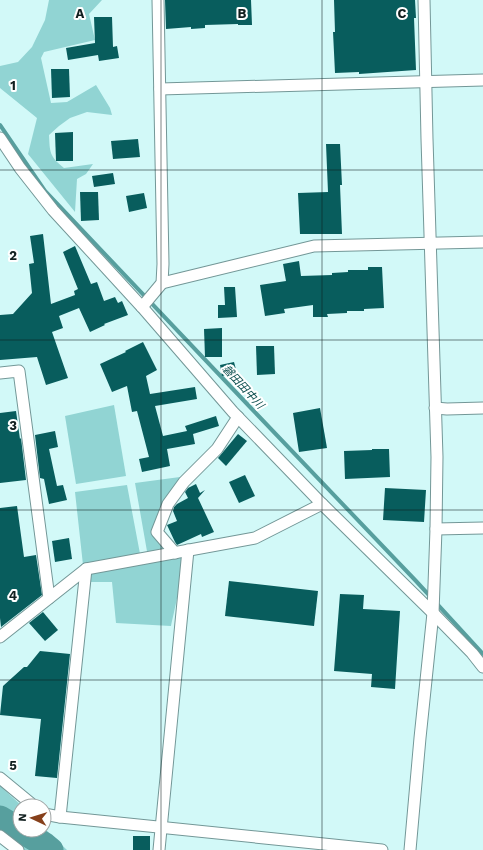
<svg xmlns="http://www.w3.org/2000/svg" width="483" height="850" viewBox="0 0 483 850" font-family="'Work Sans','Noto Sans JP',sans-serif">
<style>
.green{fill:#91d4d3}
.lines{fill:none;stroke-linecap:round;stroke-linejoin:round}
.stream{stroke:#579f9e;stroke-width:4}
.river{stroke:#579f9e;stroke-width:25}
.building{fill:#085d5d}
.minor-casing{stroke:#739797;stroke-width:13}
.minor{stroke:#fff;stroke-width:11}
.grid{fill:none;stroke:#111f1f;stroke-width:1;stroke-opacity:0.55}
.labels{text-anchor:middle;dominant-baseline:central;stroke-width:4;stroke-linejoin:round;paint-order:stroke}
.water-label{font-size:11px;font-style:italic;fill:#094c4c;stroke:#fff}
.grid-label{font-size:13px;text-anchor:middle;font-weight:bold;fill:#111f1f;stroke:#fff;stroke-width:4;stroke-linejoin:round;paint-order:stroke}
</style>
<rect width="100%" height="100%" fill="#d2f9f8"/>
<g class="green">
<path d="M49 0H102L89 14 95 40 44 52 41 58 51 103 67 102 96 85 110 108 112 115 87 112 70 118 59 126 49 135C50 152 49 156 64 168L93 164 86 174 77 179 75 212 28 154 37 118 0 88V66L18 62 32 47 45 20Z"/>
<path d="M114 405 126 476 76 484 65 416Z"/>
<path d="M180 477 157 532C162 536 178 549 181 552 186 563 174 612 171 626L116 623 112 582H85L86 569 134 560 83 565 75 492 127 485 141 559 148 557 135 483Z"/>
<path d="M0 786 22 806H20V830H44V828L67 850H18L0 836Z"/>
</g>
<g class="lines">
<path class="stream" d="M0 125 45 191 249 406 416 581 483 654"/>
<path class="river" d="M0 818 45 845 51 850"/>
</g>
<g class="building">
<path d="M165 0H251L252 25H238V24L205 25V28L191 29V27L166 29Z"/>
<path d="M334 0H415L416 18H414L416 70 359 74V72L335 73 333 32H335Z"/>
<path d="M94 17H112L113 47 117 46 119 58 99 61 98 55 68 60 66 48 95 43Z"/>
<path d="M51 69H69L70 97 52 98Z"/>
<path d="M73 132V161H56L55 133Z"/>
<path d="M138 139 140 157 113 159 111 141Z"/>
<path d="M326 144H340L342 185H340L342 234H300L298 193 328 192Z"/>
<path d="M113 173 115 184 94 187 92 176Z"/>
<path d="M80 192H98L99 220 81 221Z"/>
<path d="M144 193 147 208 129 212 126 196Z"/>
<path d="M43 234 51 304 75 295 74 291 78 289 63 252 75 246 91 284 97 282 104 301 115 297 118 303 122 301 128 315 104 324 105 325 90 332 79 308 59 316 63 328 52 332 68 378 46 385 37 357 0 360V315L13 314 32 293 29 264 34 263 30 236Z"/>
<path d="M299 261 301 276 332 275V273L348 272V270H368V267H382L384 308 364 309V311H347V313L327 314 328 317H313V305L284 309 285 313 265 316 260 285 286 281 283 264Z"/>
<path d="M224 287H235L237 317 218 318V305H225Z"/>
<path d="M222 328V357H205L204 329Z"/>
<path d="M143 342 157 370 146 376 150 394 195 387 197 399 155 406 163 436 187 431 185 426 216 416 219 426 193 434 195 444 167 449 170 466 142 472 139 459 149 457 137 411 132 412 127 386 112 392 100 364 126 352 125 351Z"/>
<path d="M256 346H274L275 374 257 375Z"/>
<path d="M234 362 237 373 222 376 220 365Z"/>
<path d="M320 408 327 448 299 452 293 413Z"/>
<path d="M16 411 20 439 21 438 26 480 0 483V413Z"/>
<path d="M55 431 58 447 49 449 57 486 63 485 67 500 49 504 44 479 40 478 35 435Z"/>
<path d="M238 434 247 441 226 466 218 458Z"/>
<path d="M372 449H389L390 477 345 479 344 451 372 450Z"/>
<path d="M245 475 255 496 239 503 229 482Z"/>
<path d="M196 484 200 493 205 490 198 498 214 532 202 537 201 534 177 545 175 542 167 525 177 521 173 511 174 507 177 504 188 498 185 492 188 488Z"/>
<path d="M385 488 426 490 424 522 383 520Z"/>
<path d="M17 506 24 557 36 555 42 595 1 627 0 618V508Z"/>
<path d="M69 538 72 559 55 562 52 541Z"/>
<path d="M229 581 318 591 314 626 225 616Z"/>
<path d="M340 594 364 595 363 609 400 611 395 689 371 687 372 674 334 671Z"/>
<path d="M43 612 58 630 45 641 29 623Z"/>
<path d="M40 651 70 654 57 778 35 776 41 719 0 715 3 686 24 667H27Z"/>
<rect x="133" y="836" width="17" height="14"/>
</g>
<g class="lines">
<defs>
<g id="minor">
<path d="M160 89 483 80"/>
<path d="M0 138 20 168 53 210 142 307 233 412 322 504 433 613 472 653 483 667"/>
<path d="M162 283 314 246 483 242"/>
<path d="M142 307 162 283 163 264 158 0"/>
<path d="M0 373 19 371 49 598"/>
<path d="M435 408 447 409 483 408"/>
<path d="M436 529 483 528"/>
<path d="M175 553 157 532 168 504 184 482 217 449 238 417"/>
<path d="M0 637 86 569 255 538 322 504"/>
<path d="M0 778 34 806"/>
<path d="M44 814 60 817 382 850"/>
<path d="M60 817 86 569"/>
<path d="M0 836 18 850"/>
<path d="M159 850 188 550"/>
<path d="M410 850 420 738 433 613 436 529 437 457 427 139 424 0"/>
</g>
</defs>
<use href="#minor" class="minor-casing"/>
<use href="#minor" class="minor"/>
</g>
<path class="grid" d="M161 0V850M322 0V850M0 170H483M0 340H483M0 510H483M0 680H483"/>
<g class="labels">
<g class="water-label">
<text transform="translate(243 387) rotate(47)">磐田田中川</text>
</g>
</g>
<g class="grid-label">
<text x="80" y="18">A</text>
<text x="242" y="18">B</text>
<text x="402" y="18">C</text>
<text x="13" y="90">1</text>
<text x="13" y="260">2</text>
<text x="13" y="430">3</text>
<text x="13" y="600">4</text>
<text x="13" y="770">5</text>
</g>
<g transform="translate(32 818) rotate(274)"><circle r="19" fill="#ffffff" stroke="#a0a5a5"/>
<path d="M0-3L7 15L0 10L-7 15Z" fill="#86401b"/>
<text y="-6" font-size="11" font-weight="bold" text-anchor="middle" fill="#111f1f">N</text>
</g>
</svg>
